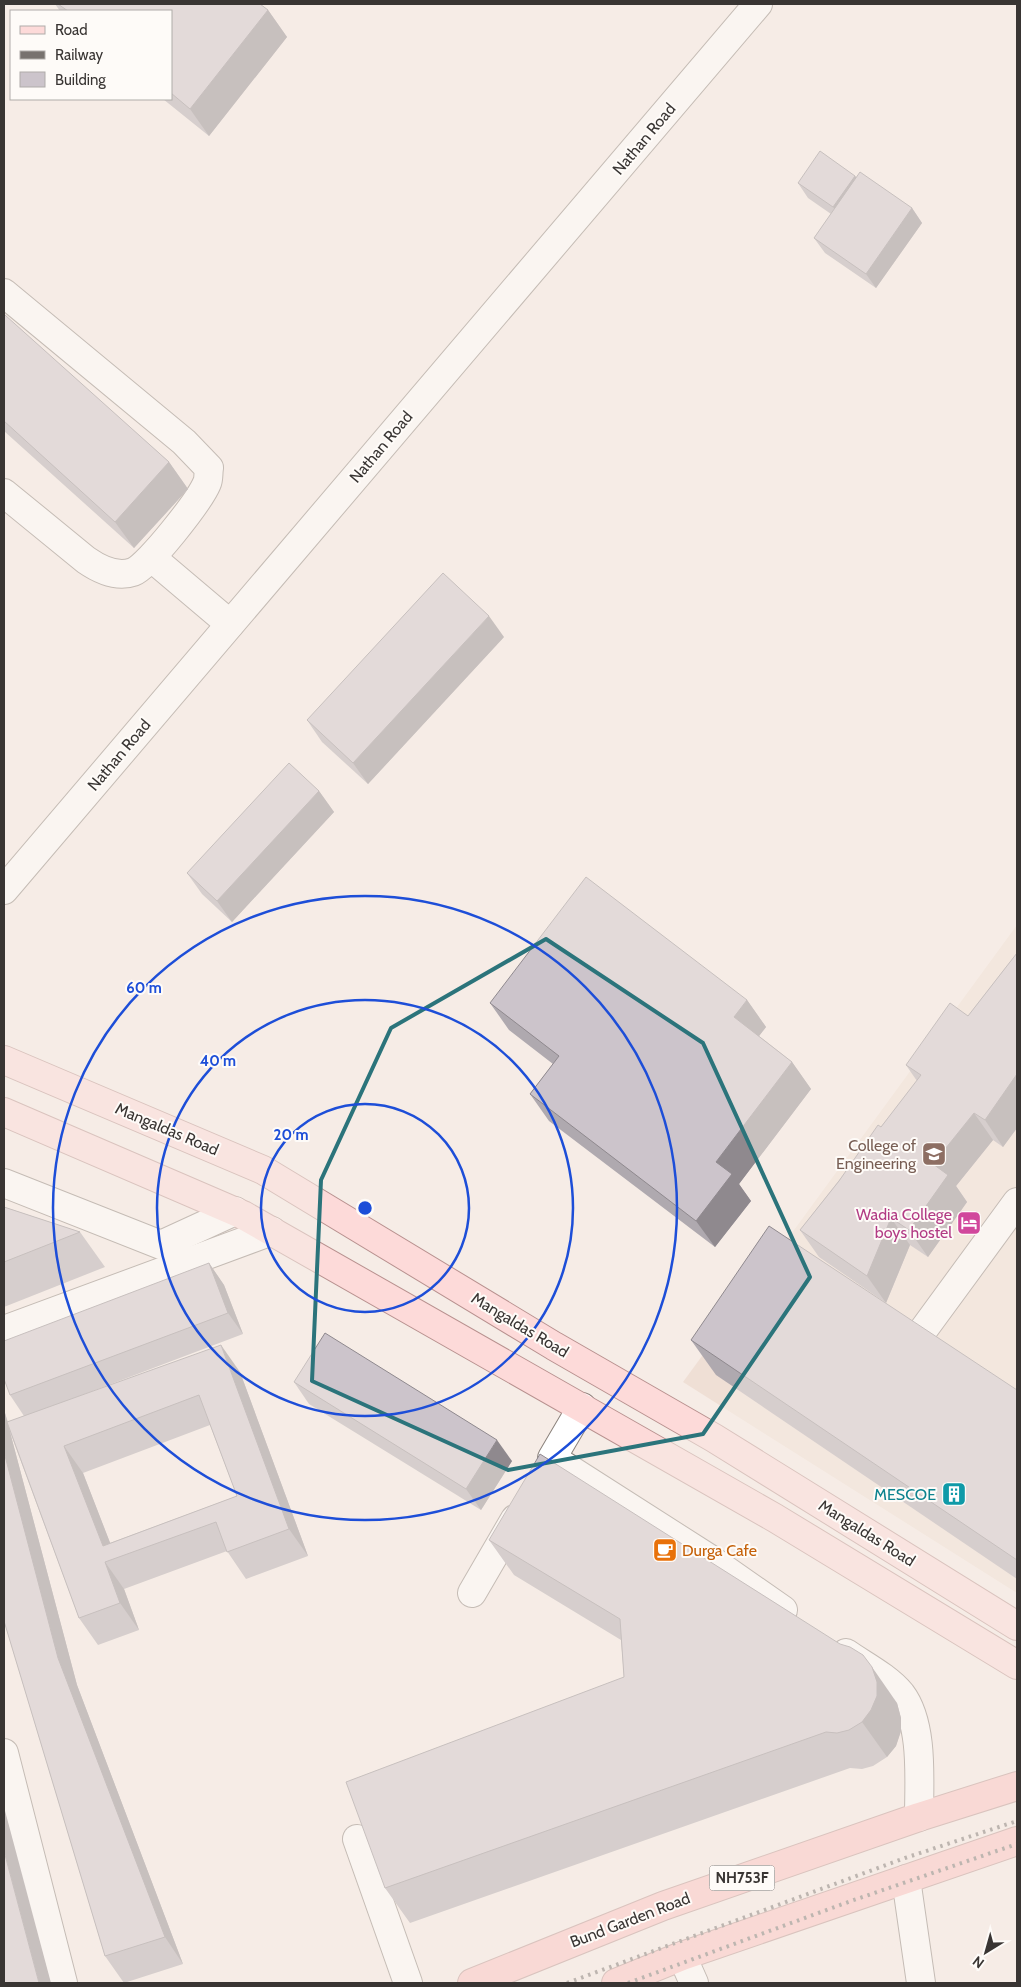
<svg xmlns="http://www.w3.org/2000/svg" width="1021" height="1987" viewBox="0 0 1021 1987" font-family="Cabin,sans-serif">
<style>
.built{fill:#efdfd5}
.lines{fill:none;stroke-linecap:round;stroke-linejoin:round}
.minor-casing{stroke:#8a817b;stroke-width:30}
.major-casing{stroke:#b8918f;stroke-width:30}
.highway-casing{stroke:#b8918f;stroke-width:30}
.minor{stroke:#fff;stroke-width:28}
.major{stroke:#fddad9;stroke-width:28}
.highway{stroke:#fcc2c0;stroke-width:28}
.rail{stroke:#78726f;stroke-width:4;stroke-dasharray:2.5 5;stroke-linecap:butt}
.wall{fill:#afa9af;fill-rule:evenodd}
.shaded-wall{fill:#8f898e}
.building{fill:#ccc4cb;stroke:#8f898e;fill-rule:evenodd}
.marked{fill:none;stroke:#2b747b;stroke-width:4;stroke-linejoin:round}
.ring{fill:none;stroke:#1d4ed8;stroke-width:2.5}
.labels{text-anchor:middle;dominant-baseline:central;stroke-width:4;stroke-linejoin:round;paint-order:stroke}
.shield{fill:#fefbf8;stroke:#74706e;stroke-width:1}
.shield-label{font-size:15px;font-weight:bold;fill:#393533}
.street-label{font-size:16px;fill:#393533;stroke:#fefbf8}
.education-label{font-size:16px;fill:#785e54;stroke:#fefbf8;text-anchor:end}
.hotel-label{font-size:16px;fill:#b23c85;stroke:#fefbf8;text-anchor:end}
.culture-label{font-size:16px;fill:#0d838f;stroke:#fefbf8;text-anchor:end}
.food-label{font-size:16px;fill:#c56008;stroke:#fefbf8;text-anchor:start}
.centre{fill:#1d4ed8;stroke:#fefbf8;stroke-width:2.5}
.ring-label{font-size:15px;text-anchor:middle;font-weight:bold;fill:#1d4ed8;stroke:#fefbf8;stroke-width:4;stroke-linejoin:round;paint-order:stroke}
</style>
<rect width="100%" height="100%" fill="#f6ece6"/>
<path class="built" d="M1017 925V1593L683 1382Z"/>
<g class="lines">
<defs>
<g id="minor">
<path d="M4 293 184 442 209 468C208 473 209 479 207 483 200 500 149 566 133 572 116 578 99 569 86 560L4 493"/>
<path d="M152 558 230 624"/>
<path d="M4 890 758 4"/>
<path d="M4 1183 161 1245 235 1211"/>
<path d="M924 1329 1017 1202"/>
<path d="M4 1330 272 1231"/>
<path d="M582 1407 552 1458 710 1559 783 1610"/>
<path d="M472 1593 515 1519"/>
<path d="M846 1653C863 1665 887 1677 901 1694 924 1724 919 1781 919 1817"/>
<path d="M4 1753 63 1983"/>
<path d="M357 1839 408 1983"/>
<path d="M906 1879 921 1983"/>
<path d="M682 1956 694 1983"/>
</g>
<g id="major">
<path d="M4 1060 263 1170 554 1346 714 1438 1017 1626"/>
<path d="M4 1112 243 1215 775 1518 1017 1665"/>
</g>
<g id="highway">
<path d="M472 1983 663 1906 919 1817 1017 1786"/>
<path d="M616 1983 682 1956 1017 1841"/>
</g>
</defs>
<use href="#minor" class="minor-casing"/>
<use href="#major" class="major-casing"/>
<use href="#highway" class="highway-casing"/>
<use href="#minor" class="minor"/>
<use href="#major" class="major"/>
<use href="#highway" class="highway"/>
<g class="rail">
<path d="M567 1983 905 1858 1017 1821"/>
<path d="M628 1983 851 1901 1017 1844"/>
</g>
</g>
<g class="wall">
<path d="M55 4H260L268 10 287 37 209 136 163 99H171V11H60Z"/>
<path d="M855 176 857 178 912 208 922 223 876 288 825 253 814 238 831 214 808 198 798 183Z"/>
<path d="M4 317 169 462 188 489 134 548 4 431Z"/>
<path d="M504 637 368 784 322 742 307 720Z"/>
<path d="M319 791 334 812 232 922 202 894 187 873Z"/>
<path d="M1017 953V1128L1003 1147 993 1140 956 1186 967 1202 928 1257 910 1245 886 1303 819 1257 800 1230 917 1081 906 1065 968 1016Z"/>
<path d="M747 1000 766 1027 759 1036 792 1062 811 1089 739 1184 751 1201 715 1247 549 1121 530 1094 553 1064 509 1030 490 1003Z"/>
<path d="M4 1207 80 1232 105 1267 4 1307Z"/>
<path d="M209 1263 224 1285 243 1334 69 1400 240 1372 308 1556 246 1579 227 1551 124 1589 139 1630 98 1645 79 1618 10 1432 77 1685 183 1964 124 1983 105 1956 4 1621V1411L5 1413 8 1422 24 1416 10 1395ZM210 1425 237 1496 110 1543 83 1473Z"/>
<path d="M691 1340 1017 1390V1579L716 1375Z"/>
<path d="M294 1382 512 1461 481 1510 309 1404Z"/>
<path d="M489 1540 897 1703 901 1718V1731L896 1746 887 1757 873 1766 862 1769 850 1768 410 1923 385 1888 624 1677 621 1640 514 1575Z"/>
</g>
<g class="shaded-wall">
<path d="M268 10 287 37 209 136 190 109Z"/>
<path d="M855 176 866 190 843 222 833 207Z"/>
<path d="M912 208 922 223 876 288 866 274Z"/>
<path d="M169 462 188 489 134 548 115 522Z"/>
<path d="M489 616 504 637 368 784 353 763Z"/>
<path d="M319 791 334 812 232 922 217 901Z"/>
<path d="M747 1000 766 1027 753 1044 734 1017Z"/>
<path d="M792 1062 811 1089 739 1184 751 1201 715 1247 696 1221 716 1162Z"/>
<path d="M1017 1074V1128L1003 1147 985 1120Z"/>
<path d="M974 1113 993 1140 956 1186 967 1202 928 1257 909 1230 933 1164Z"/>
<path d="M891 1218 910 1245 886 1303 867 1276Z"/>
<path d="M209 1263 224 1285 243 1334 228 1313Z"/>
<path d="M221 1345 240 1372 308 1556 289 1529Z"/>
<path d="M4 1411 5 1413 77 1685 183 1964 165 1937 58 1658 4 1452Z"/>
<path d="M497 1440 512 1461 481 1510 466 1489Z"/>
<path d="M64 1446 83 1473 116 1558 103 1546Z"/>
<path d="M105 1562 124 1589 139 1630 120 1603Z"/>
<path d="M872 1667 897 1703 901 1718V1731L896 1746 887 1757 862 1722Z"/>
<path d="M4 1807 51 1983H39L4 1851Z"/>
</g>
<g class="building">
<path d="M58 4H260L268 10 190 109 171 93V11H68Z"/>
<path d="M820 151 855 176 833 207 798 183Z"/>
<path d="M860 172 912 208 866 274 814 238Z"/>
<path d="M5 315 169 462 115 522 4 421V317Z"/>
<path d="M443 573 489 616 353 763 307 720Z"/>
<path d="M289 763 319 791 217 901 187 873Z"/>
<path d="M586 877 747 1000 734 1017 792 1062 716 1162 732 1174 696 1221 530 1094 559 1056 490 1003Z"/>
<path d="M1017 953V1074L985 1120 974 1113 933 1164 948 1175 909 1230 891 1218 867 1276 800 1230 839 1181 878 1125 881 1127 921 1075 906 1065 950 1003 968 1016Z"/>
<path d="M4 1207 80 1232 4 1262Z"/>
<path d="M769 1226 1017 1390V1560L691 1340Z"/>
<path d="M209 1263 228 1313 10 1395 4 1379V1341Z"/>
<path d="M325 1333 497 1440 466 1489 294 1382Z"/>
<path d="M221 1345 289 1529 227 1552 216 1522 105 1562 120 1603 79 1618 7 1422ZM199 1395 237 1496 103 1546 64 1446Z"/>
<path d="M4 1452 58 1658 165 1937 105 1956 4 1621Z"/>
<path d="M540 1454 840 1644 850 1647 863 1655 872 1667 877 1682V1696L871 1710 862 1722 849 1730 837 1733 826 1732 385 1888 346 1782 624 1677 620 1619 489 1540Z"/>
<path d="M4 1851 39 1983H4Z"/>
</g>
<path d="M0 0H1021V1987H0ZM546 939 703 1043 810 1277 703 1434 508 1470 312 1381 321 1180 391 1028Z" fill="#f6ece6" fill-opacity=".55" fill-rule="evenodd"/>
<path class="marked" d="M546 939 703 1043 810 1277 703 1434 508 1470 312 1381 321 1180 391 1028Z"/>
<g class="ring">
<circle cx="365" cy="1208" r="104"/>
<circle cx="365" cy="1208" r="208"/>
<circle cx="365" cy="1208" r="312"/>
</g>
<defs>
<symbol id="university-square" viewBox="-11 -11 22 22"><rect x="-9" y="-9" width="18" height="18" rx="4" fill="#8d6e63" stroke="#fefbf8"/><path d="M0-5L7-2L0 1L-7-2ZM-4 1L0 2.5L4 1V4Q0 6-4 4Z" fill="#fff"/></symbol>
<symbol id="hotel-square" viewBox="-11 -11 22 22"><rect x="-9" y="-9" width="18" height="18" rx="4" fill="#d1479c" stroke="#fefbf8"/><path d="M-6-4.5h1.5V1H6V5H4.5V3h-9V5H-6ZM-4 0a1.8 1.8 0 1 1 3.6 0ZM.5 0V-2.5h3Q6-2.5 6 0Z" fill="#fff"/></symbol>
<symbol id="building-square" viewBox="-11 -11 22 22"><rect x="-9" y="-9" width="18" height="18" rx="4" fill="#0f9aa8" stroke="#fefbf8"/><path d="M-4-6H4V6H1V3H-1V6H-4ZM-2.5-4.3h1.7v1.8h-1.7ZM.8-4.3h1.7v1.8H.8ZM-2.5-1h1.7V.8h-1.7ZM.8-1h1.7V.8H.8Z" fill="#fff"/></symbol>
<symbol id="cafe-square" viewBox="-11 -11 22 22"><rect x="-9" y="-9" width="18" height="18" rx="4" fill="#e8710a" stroke="#fefbf8"/><path d="M-5.5-4.5H6V0H3Q3 3.5 0 3.5H-2.5Q-5.5 3.5-5.5 0ZM3-3.2v2h1.7v-2ZM-6 4.5H4V6H-6Z" fill="#fff"/></symbol>
</defs>
<g fill-rule="evenodd">
<use href="#university-square" x="920" y="1140" width="28" height="28"/>
<use href="#hotel-square" x="955" y="1209" width="28" height="28"/>
<use href="#building-square" x="940" y="1480" width="28" height="28"/>
<use href="#cafe-square" x="651" y="1536" width="28" height="28"/>
</g>
<g class="labels">
<rect class="shield" x="709.5" y="1865.5" width="65" height="25" rx="4"/>
<g class="shield-label">
<text x="742" y="1878">NH753F</text>
</g>
<g class="street-label">
<text transform="translate(644 139) rotate(-50)">Nathan Road</text>
<text transform="translate(381 447) rotate(-50)">Nathan Road</text>
<text transform="translate(119 755) rotate(-50)">Nathan Road</text>
<text transform="translate(167 1129) rotate(23)">Mangaldas Road</text>
<text transform="translate(520 1325) rotate(31)">Mangaldas Road</text>
<text transform="translate(867 1533) rotate(32)">Mangaldas Road</text>
<text transform="translate(630 1920) rotate(-21)">Bund Garden Road</text>
</g>
<g class="education-label">
<text x="916" y="1145">College of<tspan x="916" dy="18">Engineering</tspan></text>
</g>
<g class="hotel-label">
<text x="952" y="1214">Wadia College<tspan x="952" dy="18">boys hostel</tspan></text>
</g>
<g class="culture-label">
<text x="936" y="1494">MESCOE</text>
</g>
<g class="food-label">
<text x="682" y="1550">Durga Cafe</text>
</g>
</g>
<circle cx="365" cy="1208" r="8" class="centre"/>
<g class="ring-label">
<text x="144" y="993">60 m</text>
<text x="218" y="1066">40 m</text>
<text x="291" y="1140">20 m</text>
</g>
<rect width="1021" height="1987" fill="none" stroke="#393533" stroke-width="10"/>
<rect x="10" y="10" width="162" height="90" fill="#fefbf8" stroke="#afaca9"/>
<rect x="20" y="26" width="25" height="8" fill="#fddad9" stroke="#afaca9"/>
<text x="55" y="35" font-size="15" fill="#393533">Road</text>
<rect x="20" y="51" width="25" height="8" fill="#78726f" stroke="#afaca9"/>
<text x="55" y="60" font-size="15" fill="#393533">Railway</text>
<rect x="20" y="72" width="25" height="15" fill="#ccc4cb" stroke="#afaca9"/>
<text x="55" y="85" font-size="15" fill="#393533">Building</text>
<g transform="translate(986 1952) rotate(217)" stroke="#fefbf8" stroke-width="4" paint-order="stroke">
<path d="M0-4L9 19L0 12L-9 19Z" fill="#393533"/>
<text y="-8" font-size="14" font-weight="bold" text-anchor="middle" fill="#393533">N</text>
</g>
</svg>
